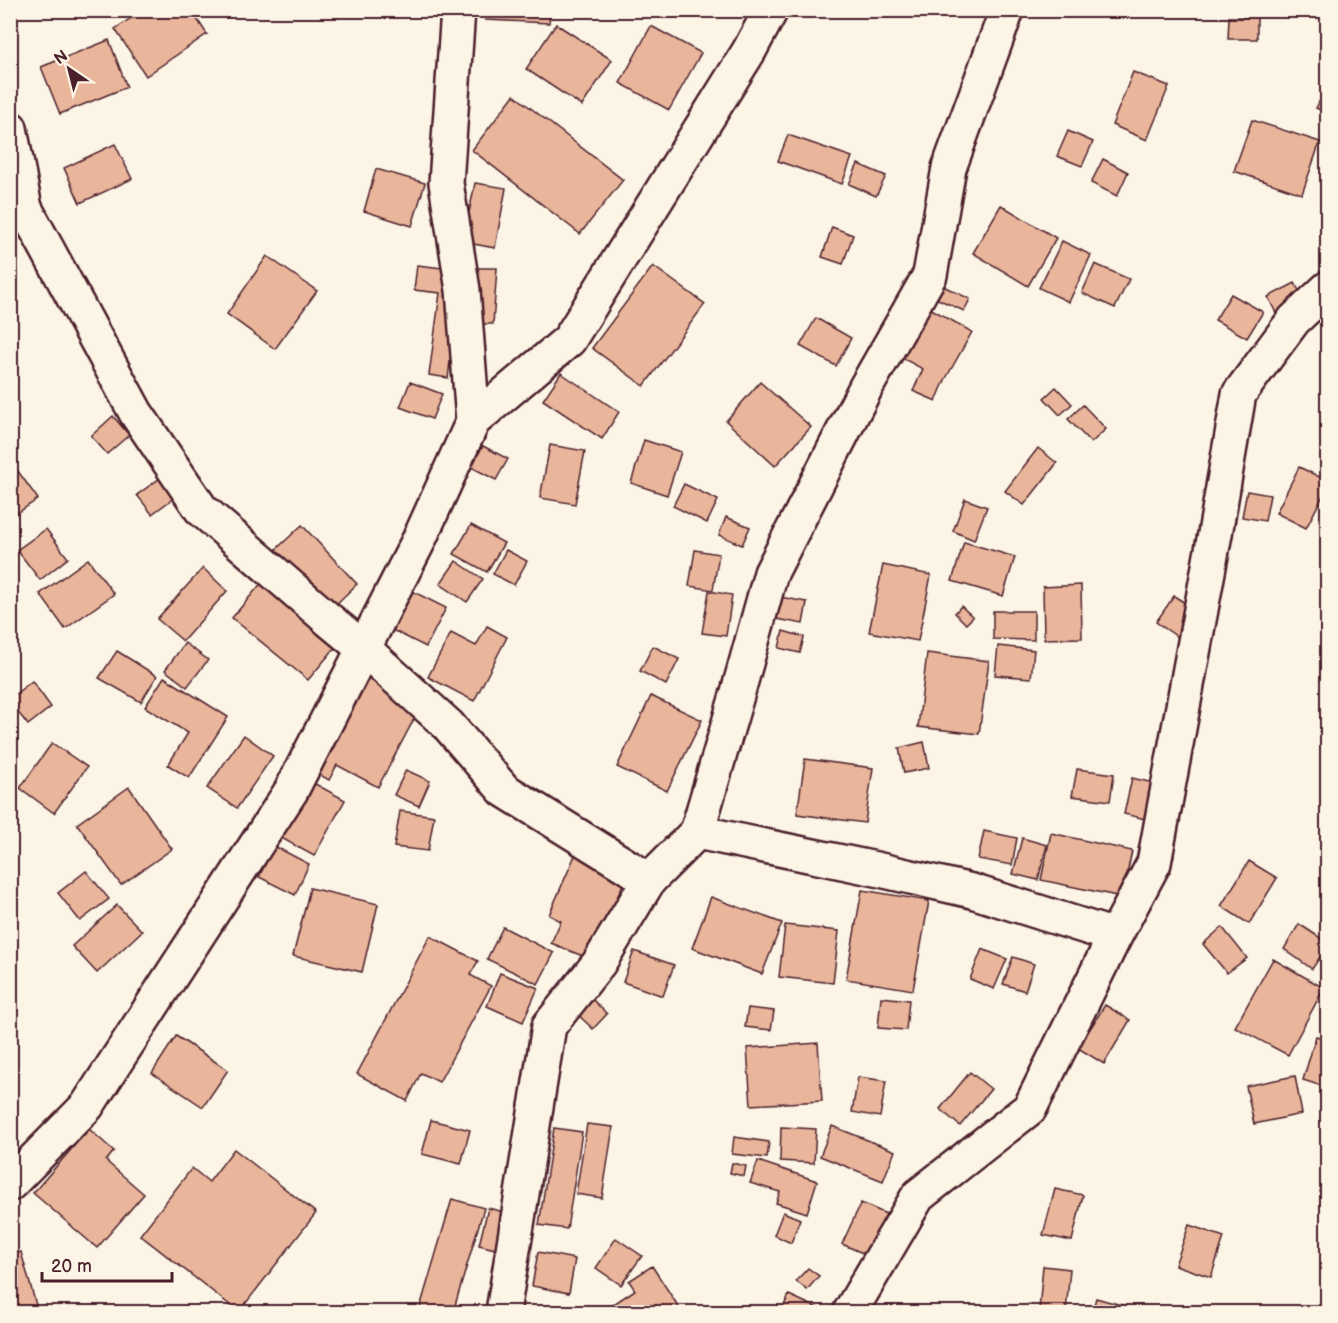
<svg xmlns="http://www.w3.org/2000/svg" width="1338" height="1323" viewBox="0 0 1338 1323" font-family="'Balsamiq Sans',sans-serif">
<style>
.building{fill:#e9b69b;stroke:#4a1f2b;stroke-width:1.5}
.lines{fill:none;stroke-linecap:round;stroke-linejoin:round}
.street-casing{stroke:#4a1f2b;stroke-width:38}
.street{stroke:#fcf5e5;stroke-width:33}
</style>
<rect width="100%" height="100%" fill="#fcf5e5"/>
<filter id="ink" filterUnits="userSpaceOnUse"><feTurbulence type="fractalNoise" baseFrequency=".0167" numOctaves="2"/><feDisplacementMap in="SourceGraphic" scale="12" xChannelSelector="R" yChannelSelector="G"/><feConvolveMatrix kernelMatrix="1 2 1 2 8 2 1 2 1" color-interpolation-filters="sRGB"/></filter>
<g filter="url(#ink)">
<g class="building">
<path d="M143 10H191L207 34 146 76 115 29Z"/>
<path d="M486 10H550L549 23 485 20Z"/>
<path d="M1229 17H1257V39H1228Z"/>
<path d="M556 24 612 60 582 106 526 69Z"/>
<path d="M651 26 701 53 669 110 620 83Z"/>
<path d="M109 40 127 87 60 114 41 67Z"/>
<path d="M1133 72 1169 86 1147 140 1112 125Z"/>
<path d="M1328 85V113L1316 108Z"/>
<path d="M514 95 623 180 580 234 472 150Z"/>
<path d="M1252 120 1320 142 1302 194 1234 171Z"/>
<path d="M1068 131 1093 142 1082 166 1057 156Z"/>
<path d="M788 135 852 157 842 184 778 161Z"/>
<path d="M115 144 132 179 80 203 64 168Z"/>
<path d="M1103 159 1128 172 1117 196 1091 183Z"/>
<path d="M858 164 886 176 876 196 849 184Z"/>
<path d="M376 169 425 183 412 226 364 211Z"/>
<path d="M475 183 506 188 495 248 463 242Z"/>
<path d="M1001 205 1056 238 1028 286 973 253Z"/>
<path d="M832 227 853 235 843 264 822 257Z"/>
<path d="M1062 241 1091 255 1069 302 1039 288Z"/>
<path d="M267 256 317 291 275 349 227 314Z"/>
<path d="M1095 264 1129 279 1115 308 1082 293Z"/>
<path d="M417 265 451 269 459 287 448 378 429 375 440 293 414 290Z"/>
<path d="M653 266 705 304 644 386 592 348Z"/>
<path d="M474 268H497L493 324H471Z"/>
<path d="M937 283 970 299 964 311 931 296Z"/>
<path d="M1295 283 1303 299 1276 313 1268 297Z"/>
<path d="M1231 294 1263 312 1247 338 1215 320Z"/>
<path d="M928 307 972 332 945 380 936 401 913 391 923 369 900 357Z"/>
<path d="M816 318 851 338 836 366 800 346Z"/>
<path d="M561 373 619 412 602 439 543 400Z"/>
<path d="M410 382 442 394 432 419 400 407Z"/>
<path d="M760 382 811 427 775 466 726 421Z"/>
<path d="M1056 387 1072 404 1060 415 1044 398Z"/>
<path d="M1083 405 1106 429 1091 443 1068 419Z"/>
<path d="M113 416 129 435 107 454 91 436Z"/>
<path d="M644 440 681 452 667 495 631 483Z"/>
<path d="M550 445 585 451 575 504 540 498Z"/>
<path d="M483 446 508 459 496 480 471 467Z"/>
<path d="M1038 448 1057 463 1024 505 1005 491Z"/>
<path d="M10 460 38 499 10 518Z"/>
<path d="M1299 467 1328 481V486L1306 528 1276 513Z"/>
<path d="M160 478 175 497 152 514 137 495Z"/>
<path d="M684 484 718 500 707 523 673 506Z"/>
<path d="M1247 491 1270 495 1265 521 1242 517Z"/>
<path d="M965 499 987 507 974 540 953 531Z"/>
<path d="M726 517 750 527 742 545 719 535Z"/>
<path d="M302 525 357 584 325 615 270 555Z"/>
<path d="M471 525 504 543 487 572 454 554Z"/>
<path d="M46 529 68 558 40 580 17 550Z"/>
<path d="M964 542 1015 557 1003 596 952 581Z"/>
<path d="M506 550 527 561 514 585 493 574Z"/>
<path d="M695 550 719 554 713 590 689 586Z"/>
<path d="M88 559 114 594 65 629 40 594Z"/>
<path d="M456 561 483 579 467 602 440 584Z"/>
<path d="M883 565 931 575 918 641 869 632Z"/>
<path d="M203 568 227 591 183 641 157 619Z"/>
<path d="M269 574 344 637 308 680 232 618Z"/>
<path d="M1081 585 1082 638 1044 639 1043 587Z"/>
<path d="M404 587 446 608 426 647 384 626Z"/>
<path d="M709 591 732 595 726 636 702 633Z"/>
<path d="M1174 596 1198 611 1179 638 1156 622Z"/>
<path d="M780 597 807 602 803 624 776 619Z"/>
<path d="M961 606 973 617 966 624 955 613Z"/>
<path d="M993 611H1034V640L993 639Z"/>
<path d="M487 626 507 637 474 701 428 677 451 633 476 646Z"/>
<path d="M783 631 804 637 800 653 779 648Z"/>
<path d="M185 643 208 660 187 687 165 670Z"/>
<path d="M653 646 679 659 666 685 640 671Z"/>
<path d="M998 646 1034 650 1031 678 995 675Z"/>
<path d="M117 651 157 676 141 702 99 678Z"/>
<path d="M927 653 989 661 979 734 918 727Z"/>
<path d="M363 673 422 704 378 787 337 765 329 780 311 770Z"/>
<path d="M164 677 228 717 189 778 168 765 188 733 145 707Z"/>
<path d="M32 681 51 707 28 725 10 702V698Z"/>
<path d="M651 696 702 720 667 791 617 767Z"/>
<path d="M244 735 273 756 237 808 207 788Z"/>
<path d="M924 742 929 768 904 773 899 748Z"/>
<path d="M52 743 87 767 54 813 20 788Z"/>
<path d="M805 759 873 768 865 823 797 814Z"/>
<path d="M1077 769 1114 774 1110 801 1072 796Z"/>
<path d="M406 770 430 781 419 806 394 795Z"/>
<path d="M1132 778 1162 785 1154 821 1124 814Z"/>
<path d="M306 779 345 800 314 856 276 835Z"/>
<path d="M129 787 172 849 121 885 77 824Z"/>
<path d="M400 811 434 816 428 851 394 847Z"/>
<path d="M984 831 1017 838 1012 865 978 859Z"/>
<path d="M1051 833 1132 851 1122 897 1041 880Z"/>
<path d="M1022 838 1047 845 1038 880 1013 874Z"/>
<path d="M274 846 309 864 295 895 259 877Z"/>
<path d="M576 853 627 875 590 959 551 943 561 921 549 915Z"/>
<path d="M1249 861 1277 878 1249 924 1221 906Z"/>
<path d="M86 871 109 899 80 921 58 893Z"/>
<path d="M310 888 378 904 362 972 293 956Z"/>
<path d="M862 890 929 901 913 990 846 979Z"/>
<path d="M711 897 782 923 762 974 692 948Z"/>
<path d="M117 905 142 931 97 973 72 946Z"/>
<path d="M1299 924 1328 943V945L1312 969 1284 949Z"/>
<path d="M785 925 839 931 833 983 779 977Z"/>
<path d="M503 927 554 953 538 984 487 959Z"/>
<path d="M1222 927 1247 958 1227 973 1203 944Z"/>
<path d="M430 936 478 961 470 975 491 986 439 1082 421 1073 407 1101 357 1074Z"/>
<path d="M982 949 1007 959 994 989 970 979Z"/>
<path d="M634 951 674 965 663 996 623 982Z"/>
<path d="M1013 957 1034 964 1025 991 1003 984Z"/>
<path d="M1273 959 1324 988 1288 1055 1235 1027Z"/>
<path d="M500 973 538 988 523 1022 487 1006Z"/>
<path d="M587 994 607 1014 593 1029 572 1009Z"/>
<path d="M881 997 909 1000 906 1030 878 1028Z"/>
<path d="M1105 1005 1130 1020 1104 1064 1078 1048Z"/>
<path d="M748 1008 774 1011 771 1030 745 1027Z"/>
<path d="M176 1036 228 1070 203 1107 152 1073Z"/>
<path d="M1316 1036 1328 1039V1088L1303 1080Z"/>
<path d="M818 1043 822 1101 751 1105 747 1048Z"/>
<path d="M970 1072 991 1089 960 1126 940 1109Z"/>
<path d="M1295 1076 1302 1114 1254 1124 1246 1086Z"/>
<path d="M858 1077 886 1081 880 1117 852 1112Z"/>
<path d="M431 1120 470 1130 461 1164 422 1154Z"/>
<path d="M587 1124 613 1127 602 1198 576 1194Z"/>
<path d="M832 1126 895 1151 883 1181 820 1156Z"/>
<path d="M781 1127 816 1129 814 1163 780 1161Z"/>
<path d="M554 1128 582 1132 567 1229 539 1225Z"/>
<path d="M89 1129 114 1151 106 1161 144 1194 97 1248 33 1193Z"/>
<path d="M734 1137 769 1142 767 1158 732 1154Z"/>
<path d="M234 1149 316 1213 239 1312 140 1235 192 1168 209 1182Z"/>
<path d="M758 1161 817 1181 807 1213 776 1203 780 1192 750 1183Z"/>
<path d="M732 1163 746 1166 744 1176 730 1173Z"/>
<path d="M1055 1189 1083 1195 1072 1241 1043 1235Z"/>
<path d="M452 1199 484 1208 453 1312H424L419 1311Z"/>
<path d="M861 1203 886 1214 867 1255 842 1244Z"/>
<path d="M488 1208 504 1212 495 1249 479 1245Z"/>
<path d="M783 1212 800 1219 791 1243 774 1235Z"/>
<path d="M1189 1225 1224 1237 1211 1277 1175 1265Z"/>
<path d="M616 1238 642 1256 621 1285 596 1268Z"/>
<path d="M21 1252 38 1312H10V1255Z"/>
<path d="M538 1252 575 1259 569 1293 532 1286Z"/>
<path d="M652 1266 682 1312H650L645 1305 634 1312H613L609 1307 635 1290 629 1281Z"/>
<path d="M1043 1266 1070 1269 1066 1312 1039 1310Z"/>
<path d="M808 1268 819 1276 807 1290 796 1281Z"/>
<path d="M789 1295 826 1312H781Z"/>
<path d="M1096 1298 1136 1309 1135 1312H1092Z"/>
</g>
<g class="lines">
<defs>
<g id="street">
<path d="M458 10 446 183 463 290 473 421"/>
<path d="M10 128 25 208 136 413 201 509 329 620 364 649 448 725 504 790 649 880"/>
<path d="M697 832 876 869 972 891 1115 936"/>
<path d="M10 1184 87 1106 291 791 418 542 473 421 569 340 749 51 771 10"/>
<path d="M503 1312 549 1026 599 963 649 880 697 832 738 692 771 573 866 387 930 275 949 168 1007 10"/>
<path d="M850 1312 918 1196 1030 1108 1115 936 1154 863 1215 534 1239 394 1294 320 1328 288"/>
</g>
</defs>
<use href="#street" class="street-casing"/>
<use href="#street" class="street"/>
</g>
</g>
<rect width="1338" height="1323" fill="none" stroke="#fcf5e5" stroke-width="36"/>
<rect x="18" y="18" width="1302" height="1287" fill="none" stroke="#4a1f2b" stroke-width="2" filter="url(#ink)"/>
<g transform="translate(69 69) rotate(325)" stroke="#fcf5e5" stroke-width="4.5" paint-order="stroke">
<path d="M0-4.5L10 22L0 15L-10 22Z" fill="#4a1f2b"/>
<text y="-9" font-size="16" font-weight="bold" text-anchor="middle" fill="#4a1f2b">N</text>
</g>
<path d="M42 1272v9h130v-9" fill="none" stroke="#4a1f2b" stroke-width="3"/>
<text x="51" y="1272" font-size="18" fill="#4a1f2b" stroke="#fcf5e5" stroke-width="4.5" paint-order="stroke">20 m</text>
</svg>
